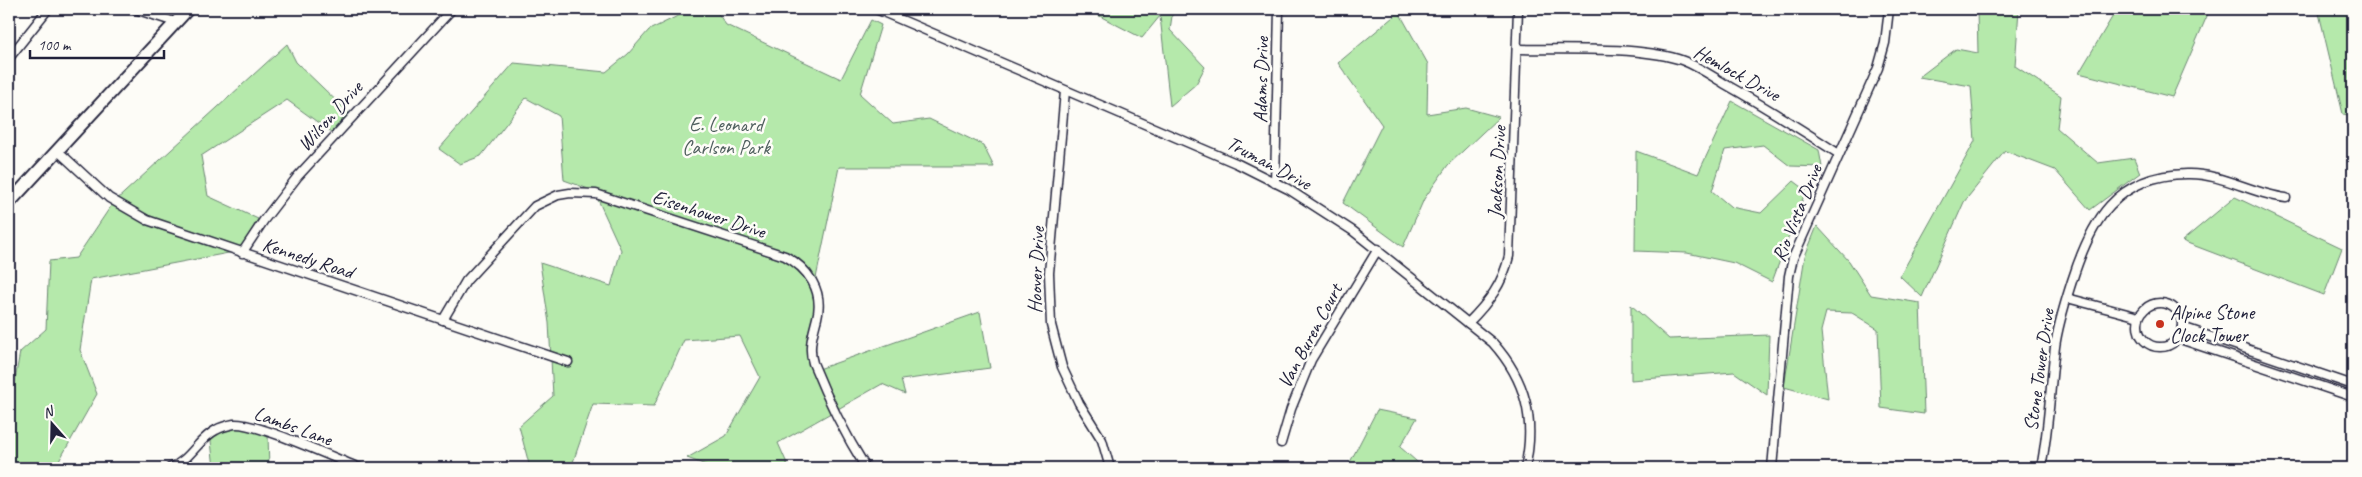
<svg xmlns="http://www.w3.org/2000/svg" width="2362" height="477" viewBox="0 0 2362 477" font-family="Caveat,sans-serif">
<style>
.green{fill:#b5e9ab;stroke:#6c8673}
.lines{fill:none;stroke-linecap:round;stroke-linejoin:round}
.minor-casing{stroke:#22223b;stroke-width:11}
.secondary-casing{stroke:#22223b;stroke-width:15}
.minor{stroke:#fdfcf7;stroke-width:8}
.secondary{stroke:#fdfcf7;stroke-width:11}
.poi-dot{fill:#c8321e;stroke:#fdfcf7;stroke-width:2}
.labels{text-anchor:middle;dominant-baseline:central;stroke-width:5;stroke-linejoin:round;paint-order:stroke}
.street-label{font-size:20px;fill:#22223b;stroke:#fdfcf7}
.park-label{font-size:20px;fill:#4e5e5d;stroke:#fdfcf7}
.poi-label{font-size:20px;fill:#22223b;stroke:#fdfcf7;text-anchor:start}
</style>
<rect width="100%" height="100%" fill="#fdfcf7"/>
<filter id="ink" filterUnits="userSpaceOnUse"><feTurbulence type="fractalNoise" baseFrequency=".02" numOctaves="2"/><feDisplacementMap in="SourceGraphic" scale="10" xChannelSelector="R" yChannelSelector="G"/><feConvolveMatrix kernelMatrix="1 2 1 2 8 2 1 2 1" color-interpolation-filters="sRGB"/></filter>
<g filter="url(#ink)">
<g class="green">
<path d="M692 9H715L726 25 841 79 871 20 881 25 860 94 893 124 929 119 983 145 994 167H839L815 283 816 370 980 312 990 368 901 380 905 394 882 384 778 443 789 468H714L687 458 726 436 760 377 740 336 684 340 654 406 593 404 571 468H530L519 426 553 396 549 323 540 263 611 286 621 250 594 191 564 180 559 116 526 98 481 156 460 164 439 149 514 63 606 72 628 54 649 30Z"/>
<path d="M1086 9H1173L1170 30 1205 67 1196 84 1170 106 1160 16 1142 38Z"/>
<path d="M1977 9H2019L2015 66 2061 96 2057 128 2098 163 2134 158 2140 173 2090 210 2055 170 2005 151 1964 202 1922 297 1900 276 1975 141 1971 86 1919 77 1956 49 1978 53Z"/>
<path d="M2117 9H2210L2172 97 2079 73Z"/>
<path d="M2318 9H2353V116L2343 114Z"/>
<path d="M1399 12 1428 64 1427 114 1466 108 1499 117 1448 165 1424 199 1403 247 1343 203 1382 125 1338 63Z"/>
<path d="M287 44 296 62 349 113 331 132 287 100 201 156 208 196 258 219 239 251 91 279 80 350 97 394 55 468H9V413L20 352 46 329 49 261 76 258 113 203Z"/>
<path d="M1732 101 1819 150 1822 167 1790 166 1763 145 1725 150 1712 191 1731 207 1761 213 1794 181 1806 190 1772 282 1734 263 1687 253 1635 251 1636 151 1698 174Z"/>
<path d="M2235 197 2342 248 2324 295 2182 241Z"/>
<path d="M1817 226 1849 261 1871 295 1920 303 1924 414 1881 408 1878 329 1852 313 1826 312 1821 331 1828 399 1784 387 1805 256Z"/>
<path d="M1631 305 1669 339 1769 335 1767 395 1734 372 1631 380Z"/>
<path d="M1377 410 1417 418 1400 447 1424 468H1347Z"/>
<path d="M237 423 268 435 269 468H214L210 432Z"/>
</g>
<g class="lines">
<defs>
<g id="minor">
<path d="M135 9 175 22"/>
<path d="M876 9 1238 164 1288 189 1353 231 1493 343C1526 380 1536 420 1525 468"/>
<path d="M1518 49C1565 50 1633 46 1678 59 1695 64 1710 75 1725 84 1764 106 1802 130 1839 154"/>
<path d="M9 58 48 9"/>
<path d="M1065 91 1049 273 1051 325 1062 367 1079 403 1102 440 1110 468"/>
<path d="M58 151 109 198 147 220 568 362"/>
<path d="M1275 183 1279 9"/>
<path d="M242 253 264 220 298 176 452 9"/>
<path d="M2067 298 2139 317"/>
<circle cx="2160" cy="325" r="22"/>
<path d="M443 320 466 281 535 206 558 195 570 193 596 194 785 256C808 268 824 291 817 318 813 334 808 347 813 363 827 398 846 436 866 468"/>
<path d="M1468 323C1488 303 1503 284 1509 256L1518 9"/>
<path d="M2182 327 2353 385"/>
<path d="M2177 338 2353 397"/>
<path d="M1281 443 1291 409 1311 360 1378 249"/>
<path d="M170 468C190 461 198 439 216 430 221 427 229 425 234 424 256 422 336 459 360 468"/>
<path d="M1772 468 1789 276 1793 258 1878 68 1885 43 1889 9"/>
<path d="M2041 468C2049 428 2050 388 2055 347 2058 324 2065 303 2072 281 2091 221 2116 175 2187 174 2222 173 2252 194 2286 198"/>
</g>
<path id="secondary" d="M9 203 188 9"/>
</defs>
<use href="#minor" class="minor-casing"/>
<use href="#secondary" class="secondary-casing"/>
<use href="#minor" class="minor"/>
<use href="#secondary" class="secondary"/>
</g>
</g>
<circle class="poi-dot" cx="2160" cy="324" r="5"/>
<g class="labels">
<g class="street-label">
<text transform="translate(1737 73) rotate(29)">Hemlock Drive</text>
<text transform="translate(1261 80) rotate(-89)">Adams Drive</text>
<text transform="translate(330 116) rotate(-48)">Wilson Drive</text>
<text transform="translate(1269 163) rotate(28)">Truman Drive</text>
<text transform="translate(1497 172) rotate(-87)">Jackson Drive</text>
<text transform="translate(1797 213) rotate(-68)">Rio Vista Drive</text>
<text transform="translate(709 214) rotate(18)">Eisenhower Drive</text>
<text transform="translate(308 258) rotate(18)">Kennedy Road</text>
<text transform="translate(1036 270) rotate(-88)">Hoover Drive</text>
<text transform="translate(1310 336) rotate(-62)">Van Buren Court</text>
<text transform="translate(2039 370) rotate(-82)">Stone Tower Drive</text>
<text transform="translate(293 426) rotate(20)">Lambs Lane</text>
</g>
<g class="park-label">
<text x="726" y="124">E. Leonard<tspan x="726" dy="23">Carlson Park</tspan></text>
</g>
<g class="poi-label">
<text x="2170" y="312">Alpine Stone<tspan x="2170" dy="23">Clock Tower</tspan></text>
</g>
</g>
<rect width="2362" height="477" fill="none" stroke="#fdfcf7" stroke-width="30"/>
<rect x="15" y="15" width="2332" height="447" fill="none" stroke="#22223b" stroke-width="2" filter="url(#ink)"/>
<g transform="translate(52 424) rotate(340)" stroke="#fdfcf7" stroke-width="4" paint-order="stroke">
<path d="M0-4L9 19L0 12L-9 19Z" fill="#22223b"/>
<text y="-8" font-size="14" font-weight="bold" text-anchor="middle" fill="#22223b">N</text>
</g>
<path d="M30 50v8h134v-8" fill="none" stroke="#22223b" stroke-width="2.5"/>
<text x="38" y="50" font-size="15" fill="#22223b" stroke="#fdfcf7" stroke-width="4" paint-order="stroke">100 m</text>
</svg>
